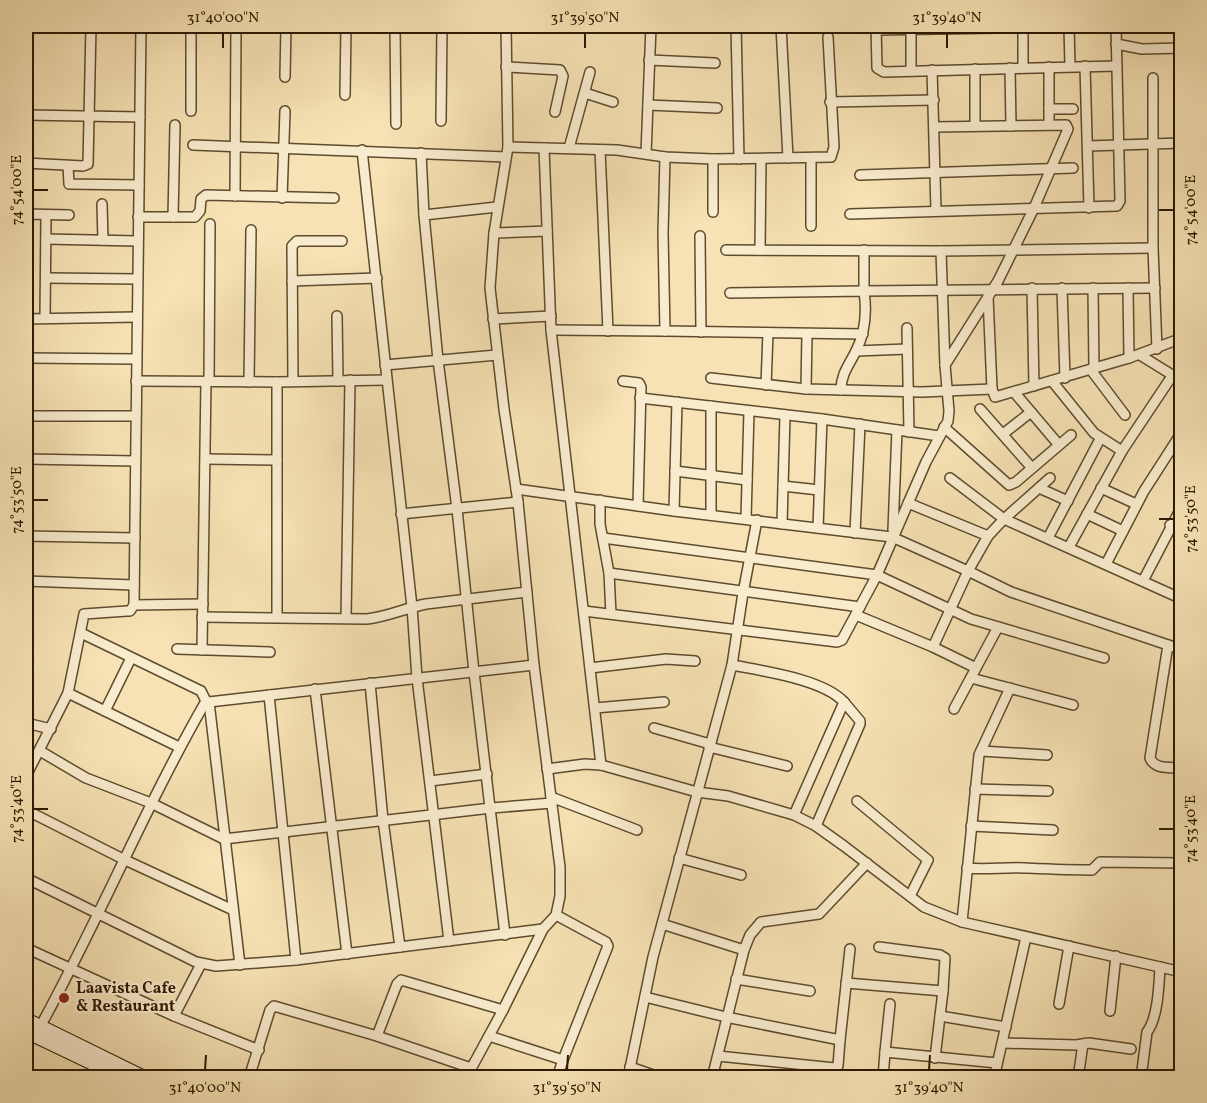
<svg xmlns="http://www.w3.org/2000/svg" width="1207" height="1103" viewBox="0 0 1207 1103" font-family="Vollkorn,serif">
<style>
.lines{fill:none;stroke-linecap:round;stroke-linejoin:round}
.minor-casing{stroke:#5e4b2e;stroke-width:12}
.secondary-casing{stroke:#2c1902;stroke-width:16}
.minor{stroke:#f9ecce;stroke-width:9}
.secondary{stroke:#f9ecce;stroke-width:14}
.ticks{fill:none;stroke:#2c1902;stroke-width:2}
.poi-dot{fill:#8f2418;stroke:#f9ecce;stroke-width:2}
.labels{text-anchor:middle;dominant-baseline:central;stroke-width:4.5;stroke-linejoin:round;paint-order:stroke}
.poi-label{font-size:16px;font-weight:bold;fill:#2c1902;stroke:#f9ecce;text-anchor:start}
.neatline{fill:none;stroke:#2c1902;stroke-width:2}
.ticks-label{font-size:15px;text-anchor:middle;fill:#2c1902}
</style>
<rect width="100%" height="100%" fill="#f6e2b4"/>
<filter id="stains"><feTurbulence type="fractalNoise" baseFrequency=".00333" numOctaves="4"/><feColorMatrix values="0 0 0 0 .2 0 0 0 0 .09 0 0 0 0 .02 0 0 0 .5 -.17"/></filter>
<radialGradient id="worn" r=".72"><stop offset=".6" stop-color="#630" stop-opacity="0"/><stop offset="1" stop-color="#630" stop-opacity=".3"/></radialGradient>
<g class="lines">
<defs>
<g id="minor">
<path d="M395 26 396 124"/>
<path d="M736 26 739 159"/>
<path d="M781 26 788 158"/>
<path d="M876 26 877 68 884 72 1117 66"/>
<path d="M911 26V71"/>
<path d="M1069 26 1070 66"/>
<path d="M876 30 997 28"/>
<path d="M1116 44 1142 49 1182 48"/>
<path d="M649 60 715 63"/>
<path d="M1085 66 1089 208"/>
<path d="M506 67 560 70 563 76 555 112"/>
<path d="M1049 67V125"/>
<path d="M1010 68 1011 126"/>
<path d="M1023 68V26"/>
<path d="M975 69V126"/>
<path d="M932 70 936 211"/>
<path d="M285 77 286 26"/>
<path d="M1153 78V248L1157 349"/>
<path d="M585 93 613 102"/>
<path d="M345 95 346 26"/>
<path d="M830 102 934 100"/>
<path d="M648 105 717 108"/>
<path d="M1049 109H1073"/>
<path d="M191 111V26"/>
<path d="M26 115 140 117"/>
<path d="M441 121 442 26"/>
<path d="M193 145 506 157"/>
<path d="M1088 146 1182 143"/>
<path d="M508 147 617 150 665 157 713 159 831 157 834 147 828 37"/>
<path d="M544 148 551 330 601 765"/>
<path d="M569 148 590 72"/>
<path d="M362 150 412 607 417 678 449 941"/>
<path d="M600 150 608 331"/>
<path d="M421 153 424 215"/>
<path d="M646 154 651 26"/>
<path d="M26 163 83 166 88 164 91 26"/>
<path d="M68 166 69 184 139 185"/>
<path d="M860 175 1073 168"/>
<path d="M235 196 236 26"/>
<path d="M282 198 285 111"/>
<path d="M102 204 103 240"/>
<path d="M497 207 424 215 438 360 457 509 474 672 505 935"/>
<path d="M713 212V159"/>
<path d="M26 214 69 215"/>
<path d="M850 214 1117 206 1120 201 1116 26"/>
<path d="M138 217H195L200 211 201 199 206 195 334 198"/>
<path d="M173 217 175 125"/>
<path d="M811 226V158"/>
<path d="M494 233 547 231"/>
<path d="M700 236 701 332"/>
<path d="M46 239 137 241"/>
<path d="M726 250 941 251 1153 248"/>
<path d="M760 250 761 159"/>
<path d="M864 250V291L1155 288"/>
<path d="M941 251 945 365"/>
<path d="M46 278 137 279"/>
<path d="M292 281 377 278"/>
<path d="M1032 288 1034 386"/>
<path d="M1062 288 1065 378"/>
<path d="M1093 288 1094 369"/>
<path d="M1128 288 1129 358"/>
<path d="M730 293 864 291C867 312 866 331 856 351 849 365 841 374 841 390"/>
<path d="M988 297 992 389 995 397 1129 358 1182 338"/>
<path d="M337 316 338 381"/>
<path d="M45 318 46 215"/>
<path d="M26 319 136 317"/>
<path d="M493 319 551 316"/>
<path d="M907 328 909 432"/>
<path d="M551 330 665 331 663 233 665 157"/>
<path d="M665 331 863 334"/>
<path d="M856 351 907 349"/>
<path d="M1140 355 1182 381"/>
<path d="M26 358 136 359"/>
<path d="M385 365 497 355"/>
<path d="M1091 370 1125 415"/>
<path d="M711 378 806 389 922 392 992 389"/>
<path d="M293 380 292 246 297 241H342"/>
<path d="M136 381 277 382 386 380"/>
<path d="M209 381 210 224"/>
<path d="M623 381 639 383 641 387 638 506"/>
<path d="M1052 381 1094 433 1122 451"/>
<path d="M249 382 251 230"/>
<path d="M277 382V617"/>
<path d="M766 385 768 333"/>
<path d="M806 389 807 334"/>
<path d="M1014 392 1059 445"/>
<path d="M640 398 822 419 939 436"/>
<path d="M711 406V515"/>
<path d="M980 409 1032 468"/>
<path d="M26 416H135"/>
<path d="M944 427 1009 485 1016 482 1071 435"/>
<path d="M1003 434 1031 412"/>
<path d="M26 459 135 461"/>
<path d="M206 459 277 460"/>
<path d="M675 471 747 480"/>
<path d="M950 478 1004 519 1050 478"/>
<path d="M783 486 819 490"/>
<path d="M1039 488 1068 501"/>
<path d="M1101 488 1136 504"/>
<path d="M516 489 674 511 892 537 968 571 988 536 1004 519 1182 599"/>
<path d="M600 500V524L609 573 611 614"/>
<path d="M908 503 988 536"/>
<path d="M674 511 677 402"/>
<path d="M401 514 518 502"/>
<path d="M1087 514 1123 531"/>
<path d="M746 519 749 411"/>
<path d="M782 524 785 415"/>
<path d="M1170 525 1182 532"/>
<path d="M818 528 822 419"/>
<path d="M893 530 897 430"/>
<path d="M855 533 860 424"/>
<path d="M26 536 135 538"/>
<path d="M603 538 877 575 971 619 1104 658"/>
<path d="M1048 538 1100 439"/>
<path d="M1069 547 1122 451 1172 376"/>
<path d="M1106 564 1144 491 1182 432"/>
<path d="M609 573 860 607"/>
<path d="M26 581 134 585"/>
<path d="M1143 581 1182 506"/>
<path d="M134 605 141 26"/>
<path d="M584 611 837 642 842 640 877 575 926 462 948 421 949 411 945 365 998 281 1034 208 1068 129 1066 125 934 127"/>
<path d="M856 615 933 647 976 668"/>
<path d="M202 617 367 619C387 617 406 608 426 604L527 592"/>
<path d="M346 618 350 380"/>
<path d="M81 633 201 691 206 701"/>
<path d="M1168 645 1182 650"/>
<path d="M933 647 968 571 1011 592 1168 645 1150 758C1155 770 1170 767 1182 768"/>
<path d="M177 649 270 652"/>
<path d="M202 650 206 381"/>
<path d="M732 665C762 671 823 679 844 702"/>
<path d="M590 668 666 659 695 661"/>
<path d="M971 678 1073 705"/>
<path d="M370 683 383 820 400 947"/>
<path d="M315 689 347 954"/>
<path d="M68 693 179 747"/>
<path d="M269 695 296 960"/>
<path d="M209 702 240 965"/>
<path d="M595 708 664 702"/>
<path d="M954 709 998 627"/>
<path d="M105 711 131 658"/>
<path d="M26 723 51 729"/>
<path d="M654 728 710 744"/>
<path d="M709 747 787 766"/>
<path d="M40 751 86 778 151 803 224 839 491 808 552 803"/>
<path d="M981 751 1047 755"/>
<path d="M547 769 585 764 601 765 697 792 728 796 794 815 816 826 844 846 924 907 962 922 1182 972"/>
<path d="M26 776 68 693 84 614 127 611H130L134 605 203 604"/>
<path d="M430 781 487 774"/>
<path d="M975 789 1048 791"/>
<path d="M551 797 637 830"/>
<path d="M857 801 928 860 910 896"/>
<path d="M26 810 123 859 233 910"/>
<path d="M794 815 844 702 860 721V724L816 826"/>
<path d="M971 826 1053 830"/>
<path d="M679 858 741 875"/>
<path d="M967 868C987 870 1005 867 1025 868 1048 869 1070 870 1092 870L1100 862 1182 863"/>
<path d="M26 878 196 962 216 966 296 960 543 929"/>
<path d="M962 922 979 755 1010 688"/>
<path d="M662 924 744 950 712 1078"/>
<path d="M879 947 940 955 945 958 943 991 935 1058"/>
<path d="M26 948 174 1016 259 1050"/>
<path d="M744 950 750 935 761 922 819 914 867 863"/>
<path d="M736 979 810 991"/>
<path d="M846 983 943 991"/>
<path d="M645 997 726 1017 840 1040 850 949"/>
<path d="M1059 1004 1069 946"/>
<path d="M1110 1011 1116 956"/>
<path d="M174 1016 201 964"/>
<path d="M940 1016 1006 1027"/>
<path d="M40 1027C99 920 145 807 206 701L209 702 534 665"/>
<path d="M377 1036 397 984 401 980 503 1010"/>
<path d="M489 1036 563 1060 608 946 606 942 556 915"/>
<path d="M1003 1043 1076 1045 1089 1043 1131 1049"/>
<path d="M885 1052 890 1004"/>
<path d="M718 1056 835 1068 838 1066 840 1040"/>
<path d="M630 1067 662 1078"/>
<path d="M558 1074 571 1078"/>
<path d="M249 1078 270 1010 274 1006 377 1036 471 1068"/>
<path d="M466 1078 503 1010 543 929 556 915 560 896V867L534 665 518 502 504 409 490 288 494 233 508 147 506 26"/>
<path d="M557 1078 563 1060"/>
<path d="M628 1078 653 957 732 665 743 593 757 520"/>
<path d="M883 1078 885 1052 997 1063"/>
<path d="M994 1078 1026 937"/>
<path d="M1078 1078 1083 1044"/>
<path d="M1141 1078 1147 1032C1158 1018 1159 985 1160 967"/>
</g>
<g id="secondary">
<path d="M26 1020 144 1078"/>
<path d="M26 1031 118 1075"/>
</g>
</defs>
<use href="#minor" class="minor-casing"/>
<use href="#secondary" class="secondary-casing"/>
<use href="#minor" class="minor"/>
<use href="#secondary" class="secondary"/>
</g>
<path class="ticks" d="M223 48V33M585 48V33M947 48V33M33 190H48M1159 210H1174M33 500H48M1159 519H1174M33 809H48M1159 829H1174M205 1070 206 1055M567 1070 568 1055M929 1070 930 1055"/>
<circle class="poi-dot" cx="64" cy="998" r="6"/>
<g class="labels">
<g class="poi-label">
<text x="76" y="989">Laavista Cafe<tspan x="76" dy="18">&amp; Restaurant</tspan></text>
</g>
</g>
<rect width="1207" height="1103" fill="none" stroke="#f6e2b4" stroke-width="66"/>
<rect x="33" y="33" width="1141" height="1037" class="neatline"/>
<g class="ticks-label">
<text x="223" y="22">31°40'00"N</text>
<text x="585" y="22">31°39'50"N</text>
<text x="947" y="22">31°39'40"N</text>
<text transform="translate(16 190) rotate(-90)" y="5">74°54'00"E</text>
<text transform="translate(1190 210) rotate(-90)" y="5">74°54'00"E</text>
<text transform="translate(16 500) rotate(-90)" y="5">74°53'50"E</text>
<text transform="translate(1190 519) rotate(-90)" y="5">74°53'50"E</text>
<text transform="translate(16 809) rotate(-90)" y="5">74°53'40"E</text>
<text transform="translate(1190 829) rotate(-90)" y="5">74°53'40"E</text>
<text x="205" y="1092">31°40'00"N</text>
<text x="567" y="1092">31°39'50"N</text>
<text x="929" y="1092">31°39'40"N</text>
</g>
<rect width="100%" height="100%" filter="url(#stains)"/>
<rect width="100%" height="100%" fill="url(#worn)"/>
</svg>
